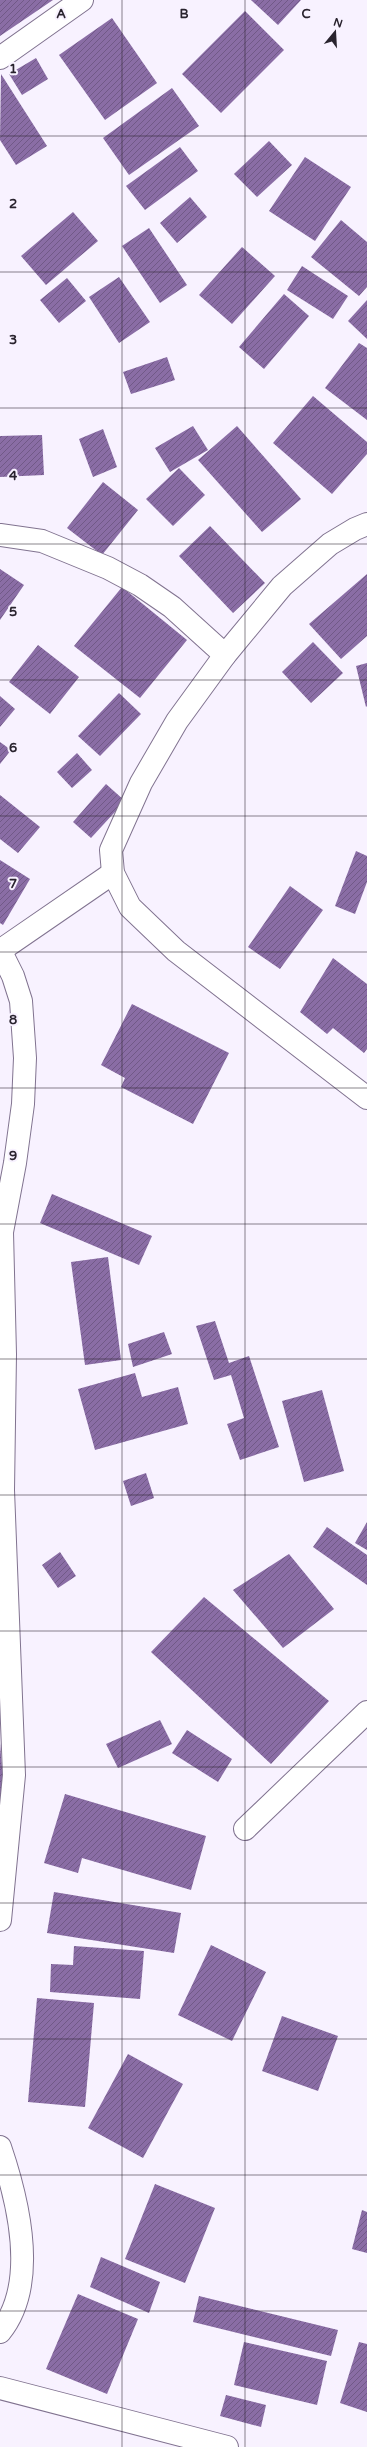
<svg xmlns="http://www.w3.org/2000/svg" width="367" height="2447" viewBox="0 0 367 2447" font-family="'Varela Round',sans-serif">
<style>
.building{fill:url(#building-hatch)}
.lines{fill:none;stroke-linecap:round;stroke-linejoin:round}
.street-casing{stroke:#817390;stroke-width:24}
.street{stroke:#fff;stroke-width:22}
.grid{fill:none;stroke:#29232e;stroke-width:1;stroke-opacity:0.55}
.grid-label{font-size:13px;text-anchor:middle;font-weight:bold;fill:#29232e;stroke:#f8f2ff;stroke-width:4;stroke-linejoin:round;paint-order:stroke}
</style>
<defs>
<pattern id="building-hatch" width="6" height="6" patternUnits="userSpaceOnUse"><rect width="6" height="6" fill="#8a6da5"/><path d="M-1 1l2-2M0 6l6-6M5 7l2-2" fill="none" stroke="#715987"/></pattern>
</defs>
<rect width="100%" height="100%" fill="#f8f2ff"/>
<g class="building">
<path d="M0 0H53L0 36Z"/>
<path d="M251 0H301L278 25Z"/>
<path d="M245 11 284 50 221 113 182 74Z"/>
<path d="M112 18 157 83 105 120 59 55Z"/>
<path d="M36 58 48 79 22 95 9 74Z"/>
<path d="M1 74 47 146 16 165 0 140Z"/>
<path d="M172 88 199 126 129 175 103 138Z"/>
<path d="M269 141 292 165 257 197 234 174Z"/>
<path d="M180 147 198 171 145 210 126 186Z"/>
<path d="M305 157 351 187 315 241 269 211Z"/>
<path d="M190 197 207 217 177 243 160 223Z"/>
<path d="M73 212 98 241 46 285 21 256Z"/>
<path d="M341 220 367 242V287L359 296 311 257Z"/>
<path d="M149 228 187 285 160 303 122 246Z"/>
<path d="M242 247 275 276 232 324 199 295Z"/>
<path d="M302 266 348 296 333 319 287 290Z"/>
<path d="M119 277 150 322 119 343 89 297Z"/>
<path d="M67 278 86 301 59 323 40 300Z"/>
<path d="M284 294 309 316 264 369 239 347Z"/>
<path d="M367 300V339L348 321Z"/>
<path d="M359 343 367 348V420L325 388Z"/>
<path d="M167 357 175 380 131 394 123 372Z"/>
<path d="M313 396 367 442V454L332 494 273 443Z"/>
<path d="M193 426 208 450 170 472 155 448Z"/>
<path d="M237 426 301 499 262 532 198 460Z"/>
<path d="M103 429 117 467 93 477 79 439Z"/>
<path d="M42 435 44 475 0 477V436Z"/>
<path d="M179 468 205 495 173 526 146 499Z"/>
<path d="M103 482 138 510 102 555 67 528Z"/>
<path d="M210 526 265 583 233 613 179 556Z"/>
<path d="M0 569 24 585 0 620Z"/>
<path d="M367 574V636L341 659 309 624Z"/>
<path d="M122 587 187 640 140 698 74 646Z"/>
<path d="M313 642 343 673 311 703 282 672Z"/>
<path d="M38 645 79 677 50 714 9 682Z"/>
<path d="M367 663V706L366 707 356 666Z"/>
<path d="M119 693 141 714 100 756 78 736Z"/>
<path d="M0 696 15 709 0 727Z"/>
<path d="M0 742 11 750 0 764Z"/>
<path d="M77 753 92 770 72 788 57 772Z"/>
<path d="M106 784 125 801 91 838 73 822Z"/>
<path d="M0 795 40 827 18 853 0 839Z"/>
<path d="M356 851 367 856V882L355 914 335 906Z"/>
<path d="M0 860 30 879 3 925 0 923Z"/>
<path d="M290 886 323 910 280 969 248 947Z"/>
<path d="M333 958 367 984V1049L364 1053 333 1028 327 1034 300 1012Z"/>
<path d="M132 1004 229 1053 193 1124 121 1087 125 1078 101 1065Z"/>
<path d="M52 1194 152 1236 139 1265 40 1223Z"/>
<path d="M108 1257 121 1360 85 1365 71 1262Z"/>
<path d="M215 1321 229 1363 249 1356 279 1447 240 1460 227 1424 244 1418 231 1375 214 1380 196 1326Z"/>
<path d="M164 1332 172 1354 133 1367 128 1344Z"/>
<path d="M135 1373 142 1397 178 1387 188 1424 95 1450 78 1389Z"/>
<path d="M322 1390 344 1471 304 1482 282 1401Z"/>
<path d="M146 1473 154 1498 131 1506 123 1481Z"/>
<path d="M367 1522V1550L355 1543Z"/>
<path d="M327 1527 367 1555V1585L313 1547Z"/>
<path d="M60 1552 76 1576 58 1588 42 1565Z"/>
<path d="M289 1554 334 1609 283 1648 233 1590Z"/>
<path d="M204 1597 329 1701 271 1764 151 1652Z"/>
<path d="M160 1720 172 1744 118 1768 106 1744Z"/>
<path d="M187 1730 232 1759 218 1782 172 1753Z"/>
<path d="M0 1743 5 1803H0Z"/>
<path d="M65 1794 206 1836 191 1890 82 1858 78 1873 44 1863Z"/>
<path d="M54 1892 181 1913 174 1953 47 1933Z"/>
<path d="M211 1945 266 1972 232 2041 178 2015Z"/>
<path d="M74 1946 144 1951 140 1999 50 1992 51 1964 73 1965Z"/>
<path d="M37 1998 94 2003 85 2107 28 2102Z"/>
<path d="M282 2016 338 2036 318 2091 262 2071Z"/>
<path d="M128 2054 183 2084 143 2158 88 2128Z"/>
<path d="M155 2184 215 2208 185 2283 125 2259Z"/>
<path d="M362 2210 367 2212V2253L352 2249Z"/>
<path d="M101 2257 160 2282 149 2313 90 2287Z"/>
<path d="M78 2294 138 2319 107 2394 46 2369Z"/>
<path d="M199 2296 338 2330 331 2356 193 2322Z"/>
<path d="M244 2342 327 2361 317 2405 234 2385Z"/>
<path d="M359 2342 367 2344V2412L340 2403Z"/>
<path d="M226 2395 266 2405 261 2427 220 2416Z"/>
</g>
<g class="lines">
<defs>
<g id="street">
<path d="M0 58 82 0"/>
<path d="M367 524 355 529 330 544 282 586 225 655 177 721 141 783 111 850 113 873 130 907 176 951 367 1098"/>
<path d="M0 535 42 541 108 568 140 585 172 607 225 655"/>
<path d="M0 950 13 976 21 1001 25 1058 23 1104 15 1163 2 1232 5 1354 3 1490 14 1775 0 1920"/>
<path d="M1 950 113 873"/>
<path d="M245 1829 367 1712"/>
<path d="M0 2147C18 2200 39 2284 0 2332"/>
<path d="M0 2388 227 2447"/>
</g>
</defs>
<use href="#street" class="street-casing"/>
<use href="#street" class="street"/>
</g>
<path class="grid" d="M122 0V2447M245 0V2447M0 136H367M0 272H367M0 408H367M0 544H367M0 680H367M0 816H367M0 952H367M0 1088H367M0 1224H367M0 1359H367M0 1495H367M0 1631H367M0 1767H367M0 1903H367M0 2039H367M0 2175H367M0 2311H367"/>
<g class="grid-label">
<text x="61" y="18">A</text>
<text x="184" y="18">B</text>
<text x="306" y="18">C</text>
<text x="13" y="73">1</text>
<text x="13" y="208">2</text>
<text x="13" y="344">3</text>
<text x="13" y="480">4</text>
<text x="13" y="616">5</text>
<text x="13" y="752">6</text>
<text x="13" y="888">7</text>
<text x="13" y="1024">8</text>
<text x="13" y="1160">9</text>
</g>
<g transform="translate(335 32) rotate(18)" stroke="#f8f2ff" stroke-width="3" paint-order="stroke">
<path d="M0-3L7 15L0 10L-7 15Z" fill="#29232e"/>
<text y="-6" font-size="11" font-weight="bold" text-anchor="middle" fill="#29232e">N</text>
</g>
</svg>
